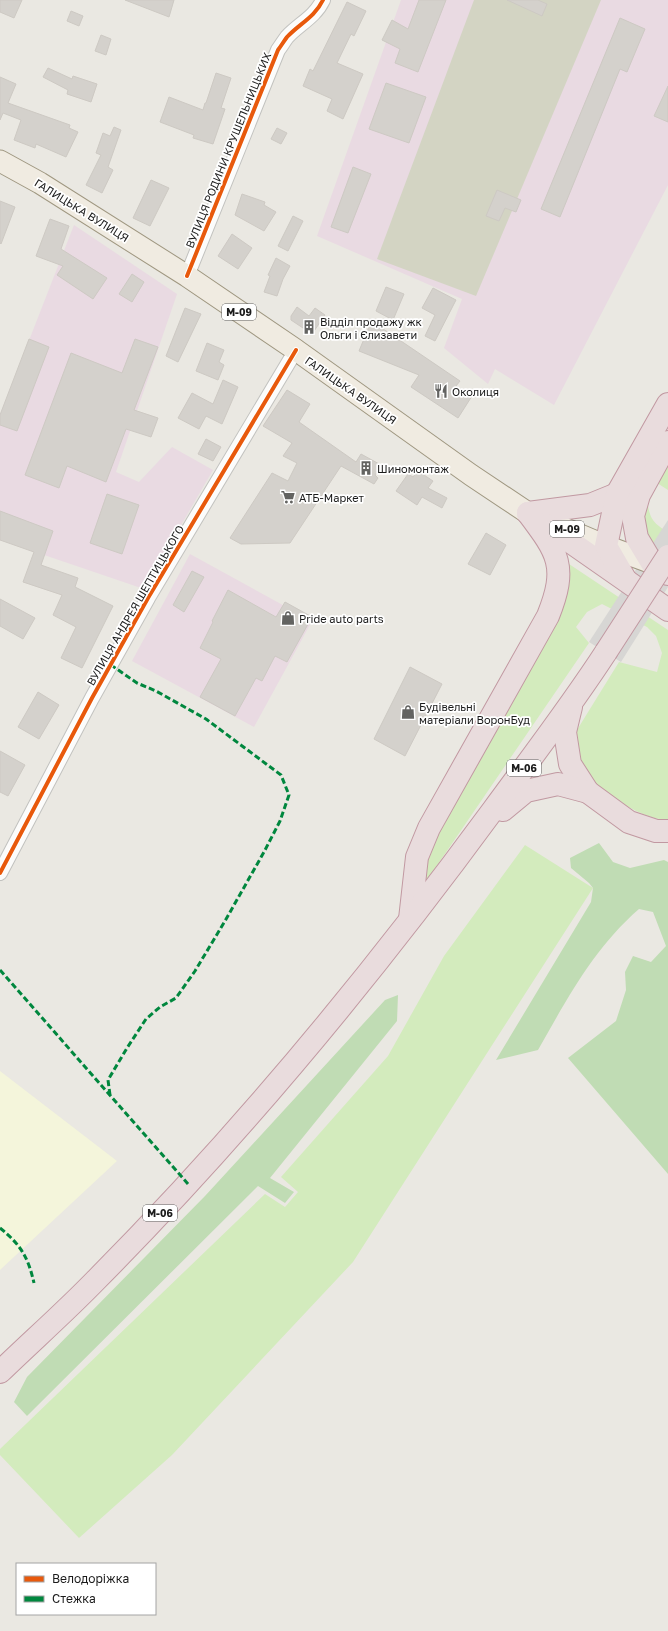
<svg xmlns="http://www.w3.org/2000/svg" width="668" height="1631" viewBox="0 0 668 1631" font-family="'Golos Text',sans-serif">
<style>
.industrial{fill:#e9dae2}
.education{fill:#f4f5db}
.construction{fill:#d3d4c3}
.grass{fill:#d3ebbd}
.forest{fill:#c0dcb4}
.pier{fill:#d7d6d4}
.building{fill:#d4d1cc;stroke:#cdc9c3}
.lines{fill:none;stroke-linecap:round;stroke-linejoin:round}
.street-casing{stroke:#c2c2bf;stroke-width:16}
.primary-casing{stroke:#9f9780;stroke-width:23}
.highway-casing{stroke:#c198a1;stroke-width:24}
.street{stroke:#fcfcfb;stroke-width:14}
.primary{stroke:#f0ebe1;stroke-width:21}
.highway{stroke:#e9dcdd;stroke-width:22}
.highway-bridge-casing{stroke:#c198a1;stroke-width:24;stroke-linecap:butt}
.highway-bridge{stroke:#e9dcdd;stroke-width:22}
.quiet{stroke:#00873e;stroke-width:3;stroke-dasharray:6 3;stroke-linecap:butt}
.cycleway-casing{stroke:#fff;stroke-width:6}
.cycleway{stroke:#e8590c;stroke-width:4}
.labels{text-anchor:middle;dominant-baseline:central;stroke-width:3.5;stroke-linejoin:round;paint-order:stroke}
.shield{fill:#fff;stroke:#5f5f5f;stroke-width:1}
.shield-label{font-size:10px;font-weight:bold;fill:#1b1b1b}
.street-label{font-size:11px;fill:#1b1b1b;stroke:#fff}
.poi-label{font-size:11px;fill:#1b1b1b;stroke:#fff;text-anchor:start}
</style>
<rect width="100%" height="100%" fill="#eae8e2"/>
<g class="industrial">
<path d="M401 0H668V185L554 405 495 369 488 384 444 348 462 299 317 236Z"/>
<path d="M74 225 177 294 116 472 139 482 172 447 213 470 144 589 0 540V415Z"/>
<path d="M190 554 312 621 254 727 132 661Z"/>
</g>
<path class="education" d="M0 1071 117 1161 0 1270Z"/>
<path class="construction" d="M474 0H601L476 296 377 259Z"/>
<g class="grass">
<path d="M668 456V490L654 481Z"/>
<path d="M646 495C650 516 649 521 668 532L649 548 641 520Z"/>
<path d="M566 562 668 630V819C649 824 591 787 580 771 575 764 574 746 572 738L619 662 657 672 662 653 656 636 647 627 602 604 587 612 576 627 589 643 423 886 425 862Z"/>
<path d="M525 845 593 888 353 1262 172 1455 79 1538 0 1455V1449L265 1194 285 1207 298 1192 281 1177 388 1056 444 956Z"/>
</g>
<g class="forest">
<path d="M599 843 613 862 630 868 664 860 668 862V1174L568 1058 616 1021 626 990 625 972 633 956 651 962 666 946 653 912 639 909C594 948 567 999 538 1050L496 1060 591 902 593 888 589 883 571 868 570 858Z"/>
<path d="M398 995 397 1021 270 1178 294 1192 285 1203 258 1186 27 1416 14 1402 27 1377 205 1196 385 1000Z"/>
</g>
<path class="pier" d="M668 520V587L621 662 589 642Z"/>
<g class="building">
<path d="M0 0H22L14 18 0 12Z"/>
<path d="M125 0H174L169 17Z"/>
<path d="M419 0H446L418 72 395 63 400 49 382 40 392 20 408 29Z"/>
<path d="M507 0H538L547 4 542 16Z"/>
<path d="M347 2 366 11 354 36 351 34 337 63 363 74 343 119 327 111 332 99 303 86 310 69 313 71Z"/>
<path d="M71 11 83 16 79 26 67 21Z"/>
<path d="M620 18 645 29 627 72 620 69 560 217 541 209Z"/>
<path d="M101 35 111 39 106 55 95 51Z"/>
<path d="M48 68 72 79 73 76 97 84 91 102 67 94 68 90 43 77Z"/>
<path d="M216 73 231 78 221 108 225 109 213 144 193 138 194 135 160 122 169 97 203 110 205 103H206Z"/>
<path d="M0 77 16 84 8 103 70 125 69 128 78 132 66 157 36 144 35 148 14 140 21 120 3 113 0 120Z"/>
<path d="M386 83 426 97 409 143 369 129Z"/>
<path d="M668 86V122L654 116Z"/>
<path d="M114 127 121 130 108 167 113 170 102 193 86 185 101 155 96 153 103 133 110 136Z"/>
<path d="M277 128 287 133 281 144 271 139Z"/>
<path d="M353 167 371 174 348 233 331 227Z"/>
<path d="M151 180 169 188 150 226 133 218Z"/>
<path d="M497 190 521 200 516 212 505 208 499 221 486 216Z"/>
<path d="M242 194 265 202 264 205 276 212 264 231 235 215Z"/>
<path d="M0 201 15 207 1 244 0 243Z"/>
<path d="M293 216 303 221 288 251 278 246Z"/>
<path d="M50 219 69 226 61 249 107 278 93 299 57 275 63 266 36 256Z"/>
<path d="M232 234 252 248 238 269 218 256Z"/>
<path d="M276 258 290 266 283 279 277 296 264 292 270 276 268 275Z"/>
<path d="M132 274 144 282 132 302 119 294Z"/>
<path d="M386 287 404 294 393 320 376 311Z"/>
<path d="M433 288 456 300 435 341 425 336 435 315 422 308Z"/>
<path d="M297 307 309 316 315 308 325 315 312 334 291 320V316Z"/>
<path d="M185 308 201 314 178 362 166 356Z"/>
<path d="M371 322 388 332 387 335 401 341 460 381 456 386 472 396 458 418 411 387 419 375 359 351Z"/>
<path d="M29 339 49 347 17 431 0 425V415Z"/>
<path d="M135 339 158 347 134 410 158 418 151 437 126 429 106 482 67 466 59 488 25 475 71 353 122 373Z"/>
<path d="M207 343 224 350 219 362 224 365 218 380 196 371Z"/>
<path d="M223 380 238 387 222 424 206 416 199 429 178 418 192 393 213 404Z"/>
<path d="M287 390 310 404 299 422 356 462 361 454 381 465 375 475 378 478 374 484 341 466 290 543 241 544 230 538 272 473 288 481 297 463 283 456 292 443 263 426Z"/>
<path d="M206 439 221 447 213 461 198 454Z"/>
<path d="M418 471 433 481 428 488 447 498 442 508 422 497 417 505 396 491 408 474 413 477Z"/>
<path d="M107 494 139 505 122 554 90 543Z"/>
<path d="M0 511 53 531 41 565 78 578 75 587 113 606 82 668 61 658 76 627 53 615 62 595 23 582 34 552 0 540Z"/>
<path d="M486 533 506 545 490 575 468 564Z"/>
<path d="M192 571 204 577 184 612 173 605Z"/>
<path d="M228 590 276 617 285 602 312 617 287 662 275 656 262 681 256 678 235 716 200 697 221 659 200 648 213 622 212 621Z"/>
<path d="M0 599 35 618 23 639 0 626Z"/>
<path d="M410 667 442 684 405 756 374 739Z"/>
<path d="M38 692 59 705 39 739 18 727Z"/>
<path d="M0 751 25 765 8 796 0 792Z"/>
</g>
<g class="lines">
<defs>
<g id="street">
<path d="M187 276 278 50C281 46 284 41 287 37 299 24 315 17 323 0"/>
<path d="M0 873 92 698 148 598 296 350"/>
</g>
<path id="primary" d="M0 161 40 183 187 276 296 350 471 475 528 513 606 546 652 563"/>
<g id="highway">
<path d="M668 442 639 495 633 516 637 538 652 563 668 574"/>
<path d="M528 513 590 505 617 494"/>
<path d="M539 520 668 610"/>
<path d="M625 579 606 546 617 494 668 404"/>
<path d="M571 707 565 732 570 764 588 792"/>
<path d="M503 810 526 791 558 784 588 792 629 822 656 831H668"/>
<path d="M410 919 417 857 429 828 548 616C568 566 558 553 528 513"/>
<path d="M0 1372C32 1341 65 1312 96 1280 241 1134 372 975 493 810 531 758 571 706 606 652"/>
</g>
</defs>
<use href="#street" class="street-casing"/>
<use href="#primary" class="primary-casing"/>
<use href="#highway" class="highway-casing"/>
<use href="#street" class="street"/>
<use href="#primary" class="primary"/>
<use href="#highway" class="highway"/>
<defs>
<path id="highway-bridge" d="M606 652 668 556"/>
</defs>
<use href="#highway-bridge" class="highway-bridge-casing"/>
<use href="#highway-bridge" class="highway-bridge"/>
<g class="quiet">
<path d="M0 970 188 1184"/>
<path d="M110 1095 108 1080 127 1048 146 1019 160 1007 176 998 195 971 225 921 264 852 280 821 289 795 281 775 206 719 156 691 137 683 111 665"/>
<path d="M0 1228C21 1245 28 1257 34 1283"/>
</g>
<defs>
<g id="cycleway">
<path d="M187 276 278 50C281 46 284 41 287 37 299 24 315 17 323 0"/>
<path d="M0 873 92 698 148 598 296 350"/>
</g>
</defs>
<use href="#cycleway" class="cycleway-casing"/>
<use href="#cycleway" class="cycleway"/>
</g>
<defs>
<symbol id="building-bare" viewBox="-9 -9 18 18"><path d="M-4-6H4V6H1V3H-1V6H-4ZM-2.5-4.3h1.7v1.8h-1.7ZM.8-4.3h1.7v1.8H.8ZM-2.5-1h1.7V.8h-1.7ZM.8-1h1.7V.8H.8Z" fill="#636361" stroke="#fff" stroke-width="2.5" paint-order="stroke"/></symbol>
<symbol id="restaurant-bare" viewBox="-9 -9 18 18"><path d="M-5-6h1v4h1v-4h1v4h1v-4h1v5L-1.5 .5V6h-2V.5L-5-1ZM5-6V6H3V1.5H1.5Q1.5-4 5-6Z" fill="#636361" stroke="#fff" stroke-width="2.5" paint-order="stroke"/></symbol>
<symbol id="supermarket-bare" viewBox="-9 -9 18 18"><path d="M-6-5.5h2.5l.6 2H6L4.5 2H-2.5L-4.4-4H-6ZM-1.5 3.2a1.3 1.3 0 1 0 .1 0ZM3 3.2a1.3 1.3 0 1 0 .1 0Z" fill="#636361" stroke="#fff" stroke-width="2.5" paint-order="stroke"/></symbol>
<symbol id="shop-bare" viewBox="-9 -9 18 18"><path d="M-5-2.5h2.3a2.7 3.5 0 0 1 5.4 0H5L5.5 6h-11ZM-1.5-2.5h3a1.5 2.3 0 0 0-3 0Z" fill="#636361" stroke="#fff" stroke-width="2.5" paint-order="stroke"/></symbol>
</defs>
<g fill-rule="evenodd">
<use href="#building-bare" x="299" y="317" width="20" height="20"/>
<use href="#restaurant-bare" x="431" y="381" width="20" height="20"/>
<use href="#building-bare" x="356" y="458" width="20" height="20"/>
<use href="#supermarket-bare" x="278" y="487" width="20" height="20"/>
<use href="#shop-bare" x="278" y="608" width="20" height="20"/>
<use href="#shop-bare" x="398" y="702" width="20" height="20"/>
</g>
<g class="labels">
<g class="shield">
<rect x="222" y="304" width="34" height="16" rx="3"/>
<rect x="550" y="521" width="34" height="16" rx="3"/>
<rect x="507" y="760" width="34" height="16" rx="3"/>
<rect x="143" y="1205" width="34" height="16" rx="3"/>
</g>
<g class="shield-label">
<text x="239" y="312">М-09</text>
<text x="567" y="529">М-09</text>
<text x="524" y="768">М-06</text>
<text x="160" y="1213">М-06</text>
</g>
<g class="street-label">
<text transform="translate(228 150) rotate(-68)">ВУЛИЦЯ РОДИНИ КРУШЕЛЬНИЦЬКИХ</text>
<text transform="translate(82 210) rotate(32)">ГАЛИЦЬКА ВУЛИЦЯ</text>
<text transform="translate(351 390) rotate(35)">ГАЛИЦЬКА ВУЛИЦЯ</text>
<text transform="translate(135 605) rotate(-60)">ВУЛИЦЯ АНДРЕЯ ШЕПТИЦЬКОГО</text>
</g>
<g class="poi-label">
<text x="320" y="321">Відділ продажу жк<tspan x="320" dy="13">Ольги і Єлизавети</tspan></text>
<text x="452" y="391">Околиця</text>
<text x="377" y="468">Шиномонтаж</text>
<text x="299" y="497">ATБ-Маркет</text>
<text x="299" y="618">Pride auto parts</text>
<text x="419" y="706">Будівельні<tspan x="419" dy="13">матеріали ВоронБуд</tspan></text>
</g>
</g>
<rect x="16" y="1563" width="140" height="52" fill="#ffffff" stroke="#a4a4a4"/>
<rect x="24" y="1576" width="20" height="6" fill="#e8590c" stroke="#a4a4a4"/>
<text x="52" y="1583" font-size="12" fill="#1b1b1b">Велодоріжка</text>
<rect x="24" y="1596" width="20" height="6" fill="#00873e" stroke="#a4a4a4"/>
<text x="52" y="1603" font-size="12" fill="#1b1b1b">Стежка</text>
</svg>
